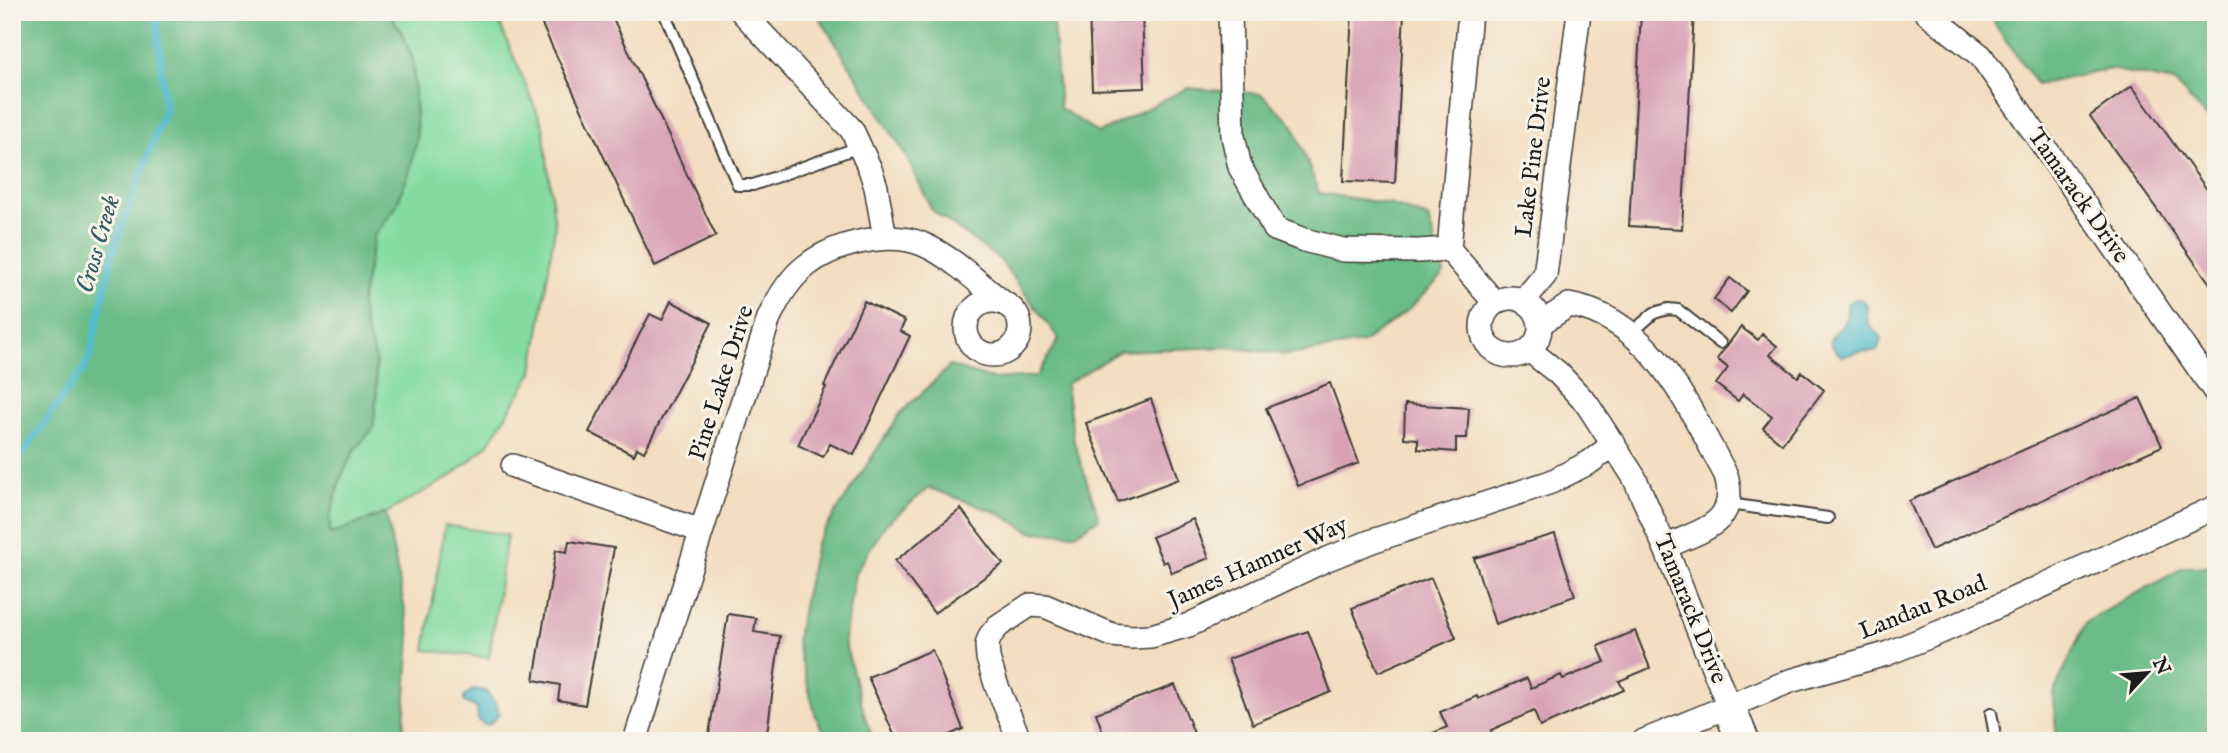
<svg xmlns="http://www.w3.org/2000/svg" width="2228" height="753" viewBox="0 0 2228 753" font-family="'IM FELL English',serif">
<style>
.green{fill:#83dba1;stroke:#507c5e;stroke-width:2}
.forest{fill:#6abb87;stroke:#436c52;stroke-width:2}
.water{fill:#51bcce;stroke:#366c75;stroke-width:2}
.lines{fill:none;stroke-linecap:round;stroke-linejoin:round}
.stream{stroke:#51bcce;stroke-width:7}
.building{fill:#d8a1b5}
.lane-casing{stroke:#3c3935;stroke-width:14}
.street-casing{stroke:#3c3935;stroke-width:26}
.secondary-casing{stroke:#3c3935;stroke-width:35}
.lane{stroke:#fff;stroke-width:10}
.street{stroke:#fff;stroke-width:23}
.secondary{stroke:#fff;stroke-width:32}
.labels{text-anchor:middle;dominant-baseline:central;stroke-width:6;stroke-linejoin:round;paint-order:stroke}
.street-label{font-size:24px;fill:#1c1c1c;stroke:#f7f3e8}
.water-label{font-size:26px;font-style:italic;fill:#315c63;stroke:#f7f3e8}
</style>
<rect width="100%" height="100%" fill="#f7f3e8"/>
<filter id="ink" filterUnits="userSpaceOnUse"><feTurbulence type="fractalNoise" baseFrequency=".0143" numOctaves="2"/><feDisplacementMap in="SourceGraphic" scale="14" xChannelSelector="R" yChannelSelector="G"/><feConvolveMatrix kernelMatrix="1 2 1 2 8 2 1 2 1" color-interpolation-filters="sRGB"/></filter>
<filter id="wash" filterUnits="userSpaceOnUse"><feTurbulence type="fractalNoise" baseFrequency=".00686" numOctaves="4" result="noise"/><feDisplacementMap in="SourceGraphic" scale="28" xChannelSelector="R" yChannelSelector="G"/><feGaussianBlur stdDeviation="1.57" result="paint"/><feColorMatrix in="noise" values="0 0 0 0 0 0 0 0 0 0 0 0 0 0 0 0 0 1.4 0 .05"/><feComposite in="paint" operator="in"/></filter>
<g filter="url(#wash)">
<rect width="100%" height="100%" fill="#f3ddc0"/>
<g class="green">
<path d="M389 12H490L499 22 543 126 555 227 533 372 488 445 452 476 386 513 330 535V517L341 477 355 449 373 429 377 394 375 356 364 324 361 303 374 236 395 208 409 173 417 139 413 60 403 35Z"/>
<path d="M445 525 507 535 489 658 425 650Z"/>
</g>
<g class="forest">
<path d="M12 12H389L403 35 413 60 417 139 409 173 395 208 374 236 361 303 364 324 375 356 377 394 373 429 355 449 341 477 330 517V534L386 513 410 636 403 741H12Z"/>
<path d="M816 12H1052L1060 108 1099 133 1187 88 1261 94 1293 124 1319 193 1390 204 1428 218 1444 274 1408 310 1363 343 1288 355 1228 347 1120 351 1066 384 1074 442 1099 518 1076 534 1031 532 996 512 929 488 886 524 855 573 844 640 866 720 874 741H828L816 717 796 641 816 543 900 414 950 366 992 379 1037 376 1059 339 1000 260 932 210 906 156Z"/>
<path d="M1994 12H2216V127L2174 82 2110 69 2037 85 1994 23Z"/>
<path d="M2184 567H2216V741H2057L2053 694 2086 622Z"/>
</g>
<g class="water">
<path d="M1855 299 1862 300 1866 303C1869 320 1863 323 1880 335L1881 339 1878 350C1870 353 1863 350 1856 352 1850 354 1848 356 1841 356L1831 345V338L1846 321 1848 303Z"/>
<path d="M474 689 486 691 497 706 499 715 488 725 483 724 478 720 477 708 464 702V697Z"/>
</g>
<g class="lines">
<path class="stream" d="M12 469 84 368 90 356 114 249 165 109 156 12"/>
</g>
<g id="blocks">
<g class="building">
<path d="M536 12H610L716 236 655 266Z"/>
<path d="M1089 12H1142L1145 88 1092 90Z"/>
<path d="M1352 12H1404L1395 183 1343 181Z"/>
<path d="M1641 12H1694L1682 229 1629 226Z"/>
<path d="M2132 86 2216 202V292L2090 116Z"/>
<path d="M1730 278 1747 291 1731 313 1714 299Z"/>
<path d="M671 301 712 323 644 452 637 448 634 455 589 432 650 314 662 320Z"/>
<path d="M864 301 905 321 900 331 910 336 854 455 830 444 823 457 798 445 826 387 824 386Z"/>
<path d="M1741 327 1758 340 1762 334 1777 346 1770 355 1798 377 1802 372 1824 390 1782 444 1763 428 1772 416 1743 394 1738 401 1716 384 1728 368 1717 359Z"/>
<path d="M1330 383 1359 463 1298 486 1266 408Z"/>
<path d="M2140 398 2162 446 1931 550 1909 501Z"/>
<path d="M1151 399 1179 479 1118 502 1086 423Z"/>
<path d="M1405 404 1469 408 1467 438H1456V452L1418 449V439L1404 438Z"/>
<path d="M961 509 1003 564 934 613 895 561Z"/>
<path d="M1193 519 1209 558 1172 573 1167 561 1163 563 1152 537Z"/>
<path d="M1555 534 1575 596 1495 624 1474 558Z"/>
<path d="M569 541 614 548 585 705 558 700 560 685 534 680 556 550 567 552Z"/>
<path d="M1431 578 1456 638 1378 672 1352 608Z"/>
<path d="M728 614 756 618 754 632 780 636 766 741H708Z"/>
<path d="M1308 631 1331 692 1253 724 1228 659Z"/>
<path d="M1635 631 1650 668 1619 681 1624 690 1540 727 1534 711 1491 730 1492 734 1475 741H1415L1447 727 1440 712 1477 696 1478 699 1527 678 1531 688 1561 675 1563 679 1605 662 1598 646Z"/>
<path d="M932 650 963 729 936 741H897L868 677Z"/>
<path d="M1175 685 1197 741H1106L1096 713Z"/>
</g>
</g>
</g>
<g filter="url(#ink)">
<use href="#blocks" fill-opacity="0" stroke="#3c3935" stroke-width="2"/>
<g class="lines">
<defs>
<g id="lane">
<path d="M664 12 738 185H753L859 147"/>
<path d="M1630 334 1654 313 1668 309 1678 310 1720 343"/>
<path d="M1729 504 1828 518"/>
<path d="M1991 713 1996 741"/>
</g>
<g id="street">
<path d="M742 12 852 130 870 169 876 187 885 238"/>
<path d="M1230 12 1233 136 1240 167 1275 229 1304 240 1343 250 1418 251 1449 249 1495 303"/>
<path d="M1926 12 1981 56 2216 393"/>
<path d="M1449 249 1470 12"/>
<circle cx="1511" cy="327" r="29"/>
<path d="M1523 301 1545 275 1579 12"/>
<circle cx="993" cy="328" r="27"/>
<path d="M1540 324 1569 305C1652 318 1690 410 1726 475 1740 524 1701 530 1665 547"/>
<path d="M1529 350 1558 373 1587 404 1634 477 1665 547 1729 707"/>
<path d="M513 466 701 531"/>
<path d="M635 741 769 318C778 298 789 279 806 266 833 244 889 230 922 244 953 257 979 284 1005 304"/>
<path d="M1020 741 996 684 988 658 987 645 990 636 998 626 1030 605 1045 606 1112 635 1132 637 1151 636 1189 625 1325 560 1372 541 1551 482 1590 462 1614 444"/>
<path d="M1644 741 1790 681 1886 654 1943 631 2216 507"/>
</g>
<path id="secondary" d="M1729 707 1743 741"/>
</defs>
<use href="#lane" class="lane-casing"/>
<use href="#street" class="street-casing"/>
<use href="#secondary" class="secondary-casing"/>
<use href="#lane" class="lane"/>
<use href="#street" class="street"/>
<use href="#secondary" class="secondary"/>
</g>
</g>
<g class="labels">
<g class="street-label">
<text transform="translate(1534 157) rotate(-83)">Lake Pine Drive</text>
<text transform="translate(2078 196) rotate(55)">Tamarack Drive</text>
<text transform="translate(722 383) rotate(-72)">Pine Lake Drive</text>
<text transform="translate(1258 563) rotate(-24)">James Hamner Way</text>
<text transform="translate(1923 608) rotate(-22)">Landau Road</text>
<text transform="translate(1690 609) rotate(68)">Tamarack Drive</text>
</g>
<g class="water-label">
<text transform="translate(98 244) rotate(-74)">Cross Creek</text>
</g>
</g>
<rect width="2228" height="753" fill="none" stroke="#f7f3e8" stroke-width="42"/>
<g transform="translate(2147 673) rotate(64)" stroke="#f7f3e8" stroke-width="5" paint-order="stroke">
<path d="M0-5L12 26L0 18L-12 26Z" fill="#1c1c1c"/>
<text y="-10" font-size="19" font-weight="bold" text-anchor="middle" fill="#1c1c1c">N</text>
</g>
</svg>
